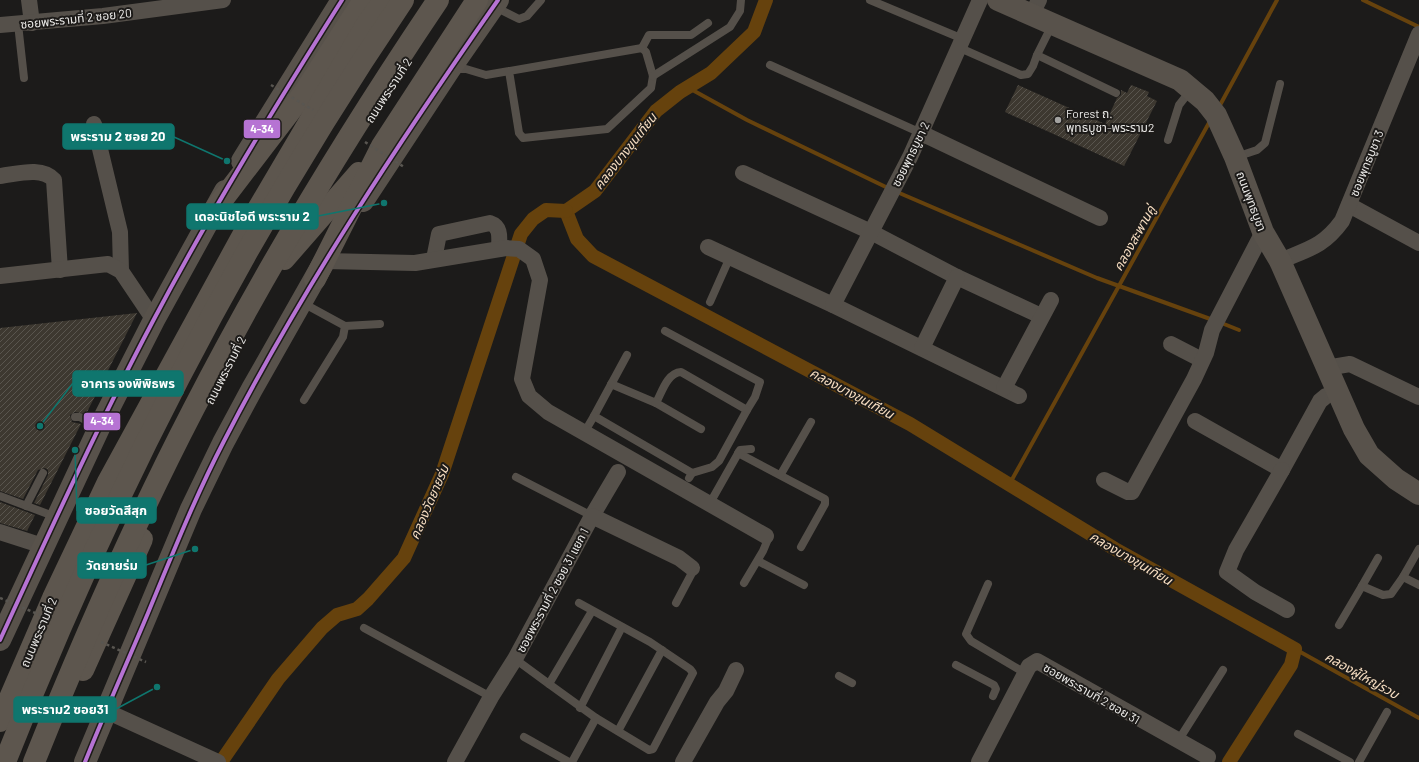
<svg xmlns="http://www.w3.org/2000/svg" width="1419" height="762" viewBox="0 0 1419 762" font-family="Barlow,'Noto Sans Thai',sans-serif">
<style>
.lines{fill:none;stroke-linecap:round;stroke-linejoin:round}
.stream{stroke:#66420d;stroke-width:4}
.canal{stroke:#66420d;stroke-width:14}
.building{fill:url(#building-hatch)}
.lane{stroke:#55504a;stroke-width:8}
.street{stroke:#55504a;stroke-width:16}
.secondary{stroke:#58524b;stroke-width:22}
.highway{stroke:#5d564e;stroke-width:22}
.path-bridge{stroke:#595651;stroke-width:2.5;stroke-dasharray:3 3;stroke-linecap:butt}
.highway-bridge{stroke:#5d564e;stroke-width:22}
.bus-1-casing{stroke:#1d1b19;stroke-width:7}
.bus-1{stroke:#b673d3;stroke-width:4}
.poi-dot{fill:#a3a2a0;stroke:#1d1b19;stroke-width:1.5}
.labels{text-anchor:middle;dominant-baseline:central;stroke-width:4;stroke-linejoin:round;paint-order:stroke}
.street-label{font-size:12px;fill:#ebeae8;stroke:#1d1b19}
.poi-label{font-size:12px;fill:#ebeae8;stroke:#1d1b19;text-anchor:start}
.water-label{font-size:13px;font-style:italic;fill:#f8dfc3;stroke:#1d1b19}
.leader{fill:none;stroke:#0f766e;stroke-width:1.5}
.callout-dot{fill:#0f766e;stroke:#1d1b19;stroke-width:1.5}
.callout{fill:#0f766e;stroke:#0f766e;stroke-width:1.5}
.callout-label{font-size:13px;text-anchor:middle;font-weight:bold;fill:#fff}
.line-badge{stroke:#1d1b19;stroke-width:1.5}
.badge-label{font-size:11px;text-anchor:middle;font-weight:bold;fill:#fff}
</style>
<defs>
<pattern id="building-hatch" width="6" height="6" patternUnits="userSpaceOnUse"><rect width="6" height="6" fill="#3d3830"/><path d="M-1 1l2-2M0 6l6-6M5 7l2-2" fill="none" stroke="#59554e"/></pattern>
</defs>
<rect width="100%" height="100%" fill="#1c1b1a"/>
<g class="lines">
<g class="stream">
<path d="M1363 0 1419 27"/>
<path d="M687 87 747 120 890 189"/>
<path d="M1219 107 1277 0"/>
<path d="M897 192 1097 278 1213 320"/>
<path d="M1219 322 1239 330"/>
<path d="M1009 485 1210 121"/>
<path d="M1295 649 1419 718"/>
</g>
<g class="canal">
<path d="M766 0 754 32 711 73 680 92 656 111 595 191 566 211 577 239 593 256 910 424 1115 549 1295 649 1291 665 1229 762"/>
<path d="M221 762 278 679 322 628 337 615 357 609 368 599 404 558 442 474 521 234 533 219 546 210 566 211"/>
</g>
</g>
<g class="building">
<path d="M1018 85 1105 124 1117 98 1121 95V90L1127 93 1131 85 1149 92 1147 96 1157 101 1124 166 1005 112Z"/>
<path d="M137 313 86 414 75 412 70 415 72 422 81 424 40 505 34 503 48 475V470L45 468 38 470 23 499 0 491V328Z"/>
<path d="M0 502 35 515 27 531 0 523Z"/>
</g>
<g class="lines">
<g class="lane">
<path d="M870 0 963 39"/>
<path d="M495 7 519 19 527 16 541 0"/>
<path d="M18 24 24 78"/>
<path d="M1052 25 1037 55 1116 93"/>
<path d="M642 48 649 35H691L708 23"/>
<path d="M960 48 1021 75 1028 74 1033 66 1037 55"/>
<path d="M770 65 921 133"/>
<path d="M453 69H466L486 75 642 48 646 52 653 76 651 88 607 129 523 138 519 133 509 71"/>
<path d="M653 76 730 27 740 11 741 0"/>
<path d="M1168 140 1179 105 1190 91"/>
<path d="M1236 157 1257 150 1265 143 1280 84"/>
<path d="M301 302 345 326 343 337 304 400"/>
<path d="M710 302 730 257"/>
<path d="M345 326 380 324"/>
<path d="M665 331 760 382 755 397 747 410 719 461 712 467 692 473"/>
<path d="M627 355 594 416 692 473 689 478"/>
<path d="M611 384 656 403C662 392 667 373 681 372L747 410"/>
<path d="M656 403 701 429"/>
<path d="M75 417H80L99 428"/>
<path d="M584 433 594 416"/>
<path d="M738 453 825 499V504L801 547"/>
<path d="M781 474 811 422"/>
<path d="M516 477 592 516"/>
<path d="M0 496 56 517"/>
<path d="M710 503 740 450 751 449"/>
<path d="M26 506 43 473"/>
<path d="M1378 558 1362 586 1383 595 1391 594 1403 577 1419 549"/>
<path d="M758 561 804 585"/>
<path d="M1403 577 1419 585"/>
<path d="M744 583 763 551 768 539 766 536"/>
<path d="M988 584 966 634 971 641 1025 673"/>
<path d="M579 603 650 642 690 669 693 673 653 749 649 750 596 718"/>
<path d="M676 603 693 571 692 568"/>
<path d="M1339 625 1362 586"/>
<path d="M364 628 491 697"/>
<path d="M515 659 549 684"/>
<path d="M956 665 994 685 996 689 993 696"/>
<path d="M839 676 852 683"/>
<path d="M580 708 622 627"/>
<path d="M618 731 662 650"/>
<path d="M1298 734 1350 762"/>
<path d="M524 737 569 762"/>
<path d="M1178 741 1223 670"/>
<path d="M572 762 596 718 549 684 592 611"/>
<path d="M1359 762 1387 712"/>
</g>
<g class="street">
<path d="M29 0 32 23"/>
<path d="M1032 14 1039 0"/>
<path d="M0 25 103 16 223 0"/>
<path d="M94 124 120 232 121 271"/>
<path d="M921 133 1100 218"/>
<path d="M743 173 871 232 957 277 1041 316"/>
<path d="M0 176C17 174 42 166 54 180L60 270"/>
<path d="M1349 205 1419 243"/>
<path d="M708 247 833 305 1019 396"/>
<path d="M434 259 439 234 490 223C502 227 499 239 499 249"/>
<path d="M325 261 415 263 506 248 519 249 533 259 540 280 522 379 529 396 548 412 766 536"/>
<path d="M1280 261C1308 249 1323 247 1342 221L1419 34"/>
<path d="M0 276 108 264 121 271 154 320"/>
<path d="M833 305 910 157 980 0"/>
<path d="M1171 344 1202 360"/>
<path d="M922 348 957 277"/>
<path d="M1326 368 1350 364 1419 397"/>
<path d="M1004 388 1051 300"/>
<path d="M1195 421 1282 470 1320 401 1326 396 1337 392"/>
<path d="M1282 470 1236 550 1227 572 1255 592 1287 610"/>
<path d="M1104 480 1128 492H1132L1194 379 1206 353 1212 330 1263 232"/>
<path d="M592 516 618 472"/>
<path d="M0 532 43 546"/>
<path d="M106 711 218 762"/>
<path d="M455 762 491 697 515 659 592 516 679 558 692 568"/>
<path d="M683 762 717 702 726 691 736 670"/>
<path d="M979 762 1029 666 1037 661 1208 757"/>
</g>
<g class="secondary">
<path d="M998 0 1180 80 1205 101 1216 115 1235 157 1263 232 1280 261 1354 429 1369 455 1396 479 1419 494"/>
<path d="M242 161 342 0"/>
<path d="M363 201 450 69 498 0"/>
<path d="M0 640 99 428 154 320 225 191"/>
<path d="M85 762 191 509 223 443 252 389 324 262"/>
</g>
<g class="highway">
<path d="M216 208 304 93 364 0"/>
<path d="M284 259 359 173"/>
<path d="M315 279 382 146 477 0"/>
<path d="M83 670 142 539"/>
<path d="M0 721 53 598 108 482 248 226 367 24 384 0"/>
</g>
<g class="path-bridge">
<path d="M271 85 313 110"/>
<path d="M365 142 404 167"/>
<path d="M0 598 47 618"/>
<path d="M101 642 146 662"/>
</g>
<g class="highway-bridge">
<path d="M5 762C110 495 242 238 403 0"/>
<path d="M34 762C82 642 134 524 193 410 266 268 349 132 438 0"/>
</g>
<defs>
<g id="bus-1">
<path d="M0 640C49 533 98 425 153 321 211 211 276 105 342 0"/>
<path d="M85 762C105 712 127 663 148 613 172 555 195 497 224 441 303 287 399 142 498 0"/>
</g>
</defs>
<use href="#bus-1" class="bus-1-casing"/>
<use href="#bus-1" class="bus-1"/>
</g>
<circle class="poi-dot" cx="1058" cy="120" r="4"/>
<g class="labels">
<g class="street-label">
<text transform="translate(76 18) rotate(-6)">ซอยพระรามที่ 2 ซอย 20</text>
<text transform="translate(388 90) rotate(-57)">ถนนพระรามที่ 2</text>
<text transform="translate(910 154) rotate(-64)">ซอยพุทธบูชา 2</text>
<text transform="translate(1366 163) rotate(-68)">ซอยพุทธบูชา 3</text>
<text transform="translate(1252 201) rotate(69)">ถนนพุทธบูชา</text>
<text transform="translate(225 370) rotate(-63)">ถนนพระรามที่ 2</text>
<text transform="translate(552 590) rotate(-62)">ซอยพระรามที่ 2 ซอย 31 แยก 1</text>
<text transform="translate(38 632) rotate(-67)">ถนนพระรามที่ 2</text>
<text transform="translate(1092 693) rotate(30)">ซอยพระรามที่ 2 ซอย 31</text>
</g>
<g class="poi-label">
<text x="1066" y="113">Forest ถ.<tspan x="1066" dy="14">พุทธบูชา-พระราม2</tspan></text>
</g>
<g class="water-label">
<text transform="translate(625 151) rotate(-52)">คลองบางขุนเทียน</text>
<text transform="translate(1134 238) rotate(-61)">คลองสะพานคู่</text>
<text transform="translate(852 393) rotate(28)">คลองบางขุนเทียน</text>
<text transform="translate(429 502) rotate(-67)">คลองวัดยายร่ม</text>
<text transform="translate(1131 558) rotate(30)">คลองบางขุนเทียน</text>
<text transform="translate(1362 675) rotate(29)">คลองผู้ใหญ่รวบ</text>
</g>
</g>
<path class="leader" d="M227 161L174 137M384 203L318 216M40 426L73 383M75 450L77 511M195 549L146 565M157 687L116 709"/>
<g class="callout-dot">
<circle cx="227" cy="161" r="4"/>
<circle cx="384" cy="203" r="4"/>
<circle cx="40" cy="426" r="4"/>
<circle cx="75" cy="450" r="4"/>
<circle cx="195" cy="549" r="4"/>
<circle cx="157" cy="687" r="4"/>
</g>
<g class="callout">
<rect x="63" y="124" width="111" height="25" rx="4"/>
<rect x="187" y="204" width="131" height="25" rx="4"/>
<rect x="73" y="371" width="110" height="25" rx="4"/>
<rect x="77" y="498" width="79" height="25" rx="4"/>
<rect x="78" y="553" width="68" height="25" rx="4"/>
<rect x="14" y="697" width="102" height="25" rx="4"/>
</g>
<g class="callout-label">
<text x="118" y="141">พระราม 2 ซอย 20</text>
<text x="252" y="221">เดอะนิชไอดี พระราม 2</text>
<text x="128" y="388">อาคาร จงพิพิธพร</text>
<text x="116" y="515">ซอยวัดสีสุก</text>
<text x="112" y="570">วัดยายร่ม</text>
<text x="65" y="714">พระราม2 ซอย31</text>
</g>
<g class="line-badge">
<rect x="243" y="119" width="38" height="20" rx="4" fill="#b673d3"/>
<rect x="83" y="412" width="38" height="19" rx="4" fill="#b673d3"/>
</g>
<g class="badge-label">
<text x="262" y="133">4-34</text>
<text x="102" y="425">4-34</text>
</g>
</svg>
